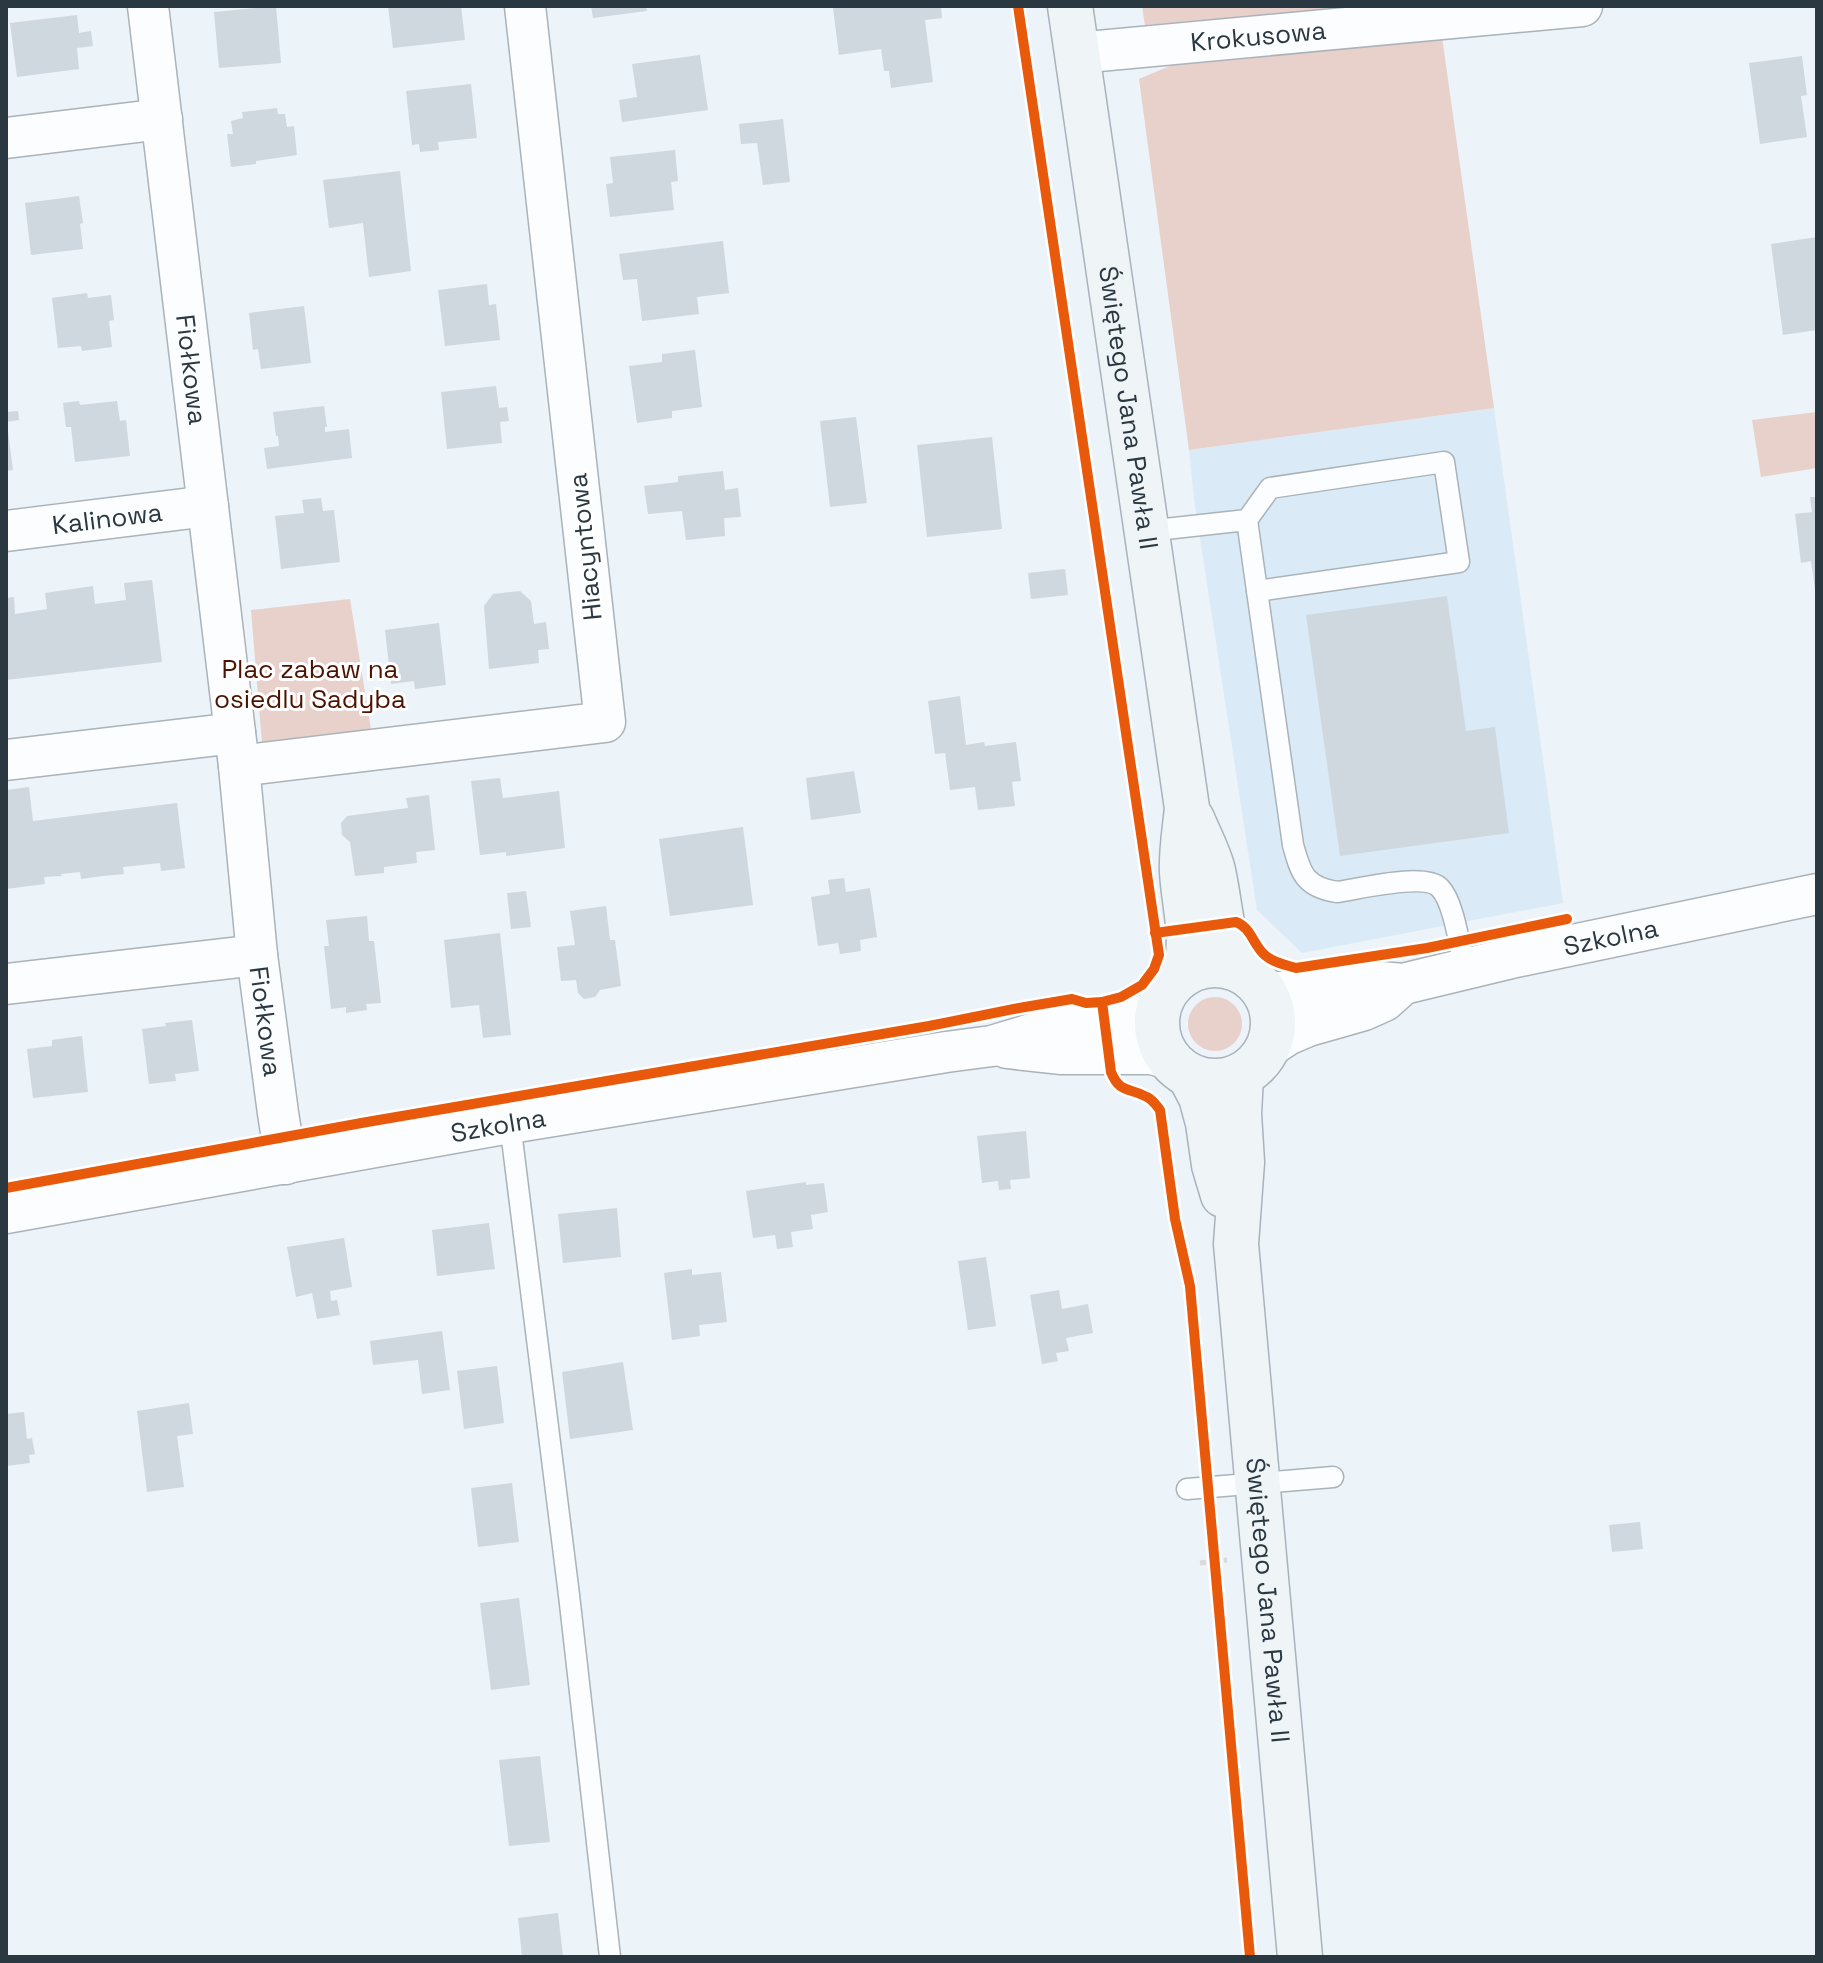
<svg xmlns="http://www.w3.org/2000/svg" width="1823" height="1963" viewBox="0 0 1823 1963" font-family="'Space Grotesk',sans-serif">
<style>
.built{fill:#daebf7}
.green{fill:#e8d0cb}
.building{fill:#cfd8df}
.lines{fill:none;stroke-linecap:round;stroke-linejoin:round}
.lane-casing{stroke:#aab3ba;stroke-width:23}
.street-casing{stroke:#aab3ba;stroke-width:43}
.secondary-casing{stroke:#aab3ba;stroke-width:47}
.path{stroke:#d8dadc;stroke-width:5;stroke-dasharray:6 6;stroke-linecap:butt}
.lane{stroke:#fcfdfe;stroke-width:20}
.street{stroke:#fcfdfe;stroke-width:40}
.secondary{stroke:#eff4f7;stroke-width:44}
.cycleway-casing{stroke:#fff;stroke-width:15}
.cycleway{stroke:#e8590c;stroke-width:10}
.labels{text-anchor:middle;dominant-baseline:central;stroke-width:6;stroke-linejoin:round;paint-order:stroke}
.street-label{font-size:26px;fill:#2a3841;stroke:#fff}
.park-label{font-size:26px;fill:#4d1301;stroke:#fff}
</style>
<rect width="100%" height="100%" fill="#ecf3f9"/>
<path class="built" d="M1494 408 1563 903 1302 953 1257 910 1194 499 1189 450Z"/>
<g class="green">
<path d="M1142 6H1360V7L1145 25Z"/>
<path d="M1442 37 1494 408 1189 450 1139 79 1177 63Z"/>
<path d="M1817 412V468L1761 477 1752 420Z"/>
<path d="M350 599 371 730 262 743 251 610Z"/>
<circle cx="1215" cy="1024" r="27"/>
</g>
<g class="building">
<path d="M276 6 281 63 219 68 214 12Z"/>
<path d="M388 6H461L465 40 393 48Z"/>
<path d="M591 6H646L647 11 593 18Z"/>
<path d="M847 6H941L942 18 925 20 933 82 891 88 889 71H884L881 49 839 55 833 8Z"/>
<path d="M77 15 79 33 91 31 93 46 77 48 79 69 17 77 10 23Z"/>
<path d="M700 55 708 110 622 122 619 100 637 97 632 64Z"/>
<path d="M1802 56 1807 95 1801 96 1807 137 1760 144 1749 63Z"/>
<path d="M471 84 477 138 438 142 439 150 420 152 419 144 412 145 406 91Z"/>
<path d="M277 108 278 114H285L287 127 294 126 297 155 256 161V164L231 167 227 134H233L231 121 243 118 242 112Z"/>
<path d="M783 119 790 182 763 185 757 143 741 144 739 124Z"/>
<path d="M675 150 678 181 671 182 674 210 610 217 606 184 613 183 610 157Z"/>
<path d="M400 171 411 271 369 277 363 223 329 228 323 180Z"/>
<path d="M79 196 83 223 80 224 83 249 31 255 25 203Z"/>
<path d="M1817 237V330L1783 335 1771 244Z"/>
<path d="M723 241 729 293 697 297 699 314 642 321 637 279 623 280 619 254Z"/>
<path d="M487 284 489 305 496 304 500 340 445 346 438 290Z"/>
<path d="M87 293 88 298 111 295 114 320 109 321 112 347 82 351 81 346 58 348 52 298Z"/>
<path d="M304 306 311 363 261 369 258 349 253 350 249 313Z"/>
<path d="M695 350 702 407 672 411V418L637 423 629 366 662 362V354Z"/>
<path d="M496 386 499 408 507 407 509 421 500 422 502 443 447 449 441 392Z"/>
<path d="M79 401 80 405 117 401 120 421 126 420 130 456 75 462 71 427H66L63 403Z"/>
<path d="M324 406 327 427H325V432L349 429 352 458 267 469 264 448 279 446 278 436H276L273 412Z"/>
<path d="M18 411 19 420 6 422V412Z"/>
<path d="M856 417 867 503 830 507 820 421Z"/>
<path d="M6 431H8L13 470 6 471Z"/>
<path d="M992 437 1002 529 927 537 917 445Z"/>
<path d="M723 471 725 490 738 488 741 517 724 518 725 536 686 540 682 511 648 514 644 486 678 482V476Z"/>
<path d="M1810 497H1817V590H1815L1811 561 1801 563 1795 514 1812 512Z"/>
<path d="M321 498 323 511 334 510 340 562 281 569 275 516 304 513 302 500Z"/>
<path d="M1065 569 1068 595 1031 599 1028 573Z"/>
<path d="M152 580 162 662 6 680V598L14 597 15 614 47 609 45 593 93 586 95 604 111 602 126 600 124 583Z"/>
<path d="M520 591 531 601 534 624 546 622 549 649 538 650 539 663 489 669 484 606 493 594Z"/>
<path d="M1447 596 1466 731 1495 727 1509 833 1340 856 1306 615Z"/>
<path d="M439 623 446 685 415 689 414 681 391 684 385 630Z"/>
<path d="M960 696 966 745 984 742 985 746 1016 742 1021 781 1012 782 1015 806 978 810 975 787 950 790 945 753 935 754 928 701Z"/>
<path d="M854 771 861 813 811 820 806 778Z"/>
<path d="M500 778 503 798 559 791 565 848 506 856V852L480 855 471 781Z"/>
<path d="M29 787 33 821 177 803 185 868 161 871 160 863 123 867 124 874 103 876 81 879 80 872 61 874 62 876 44 877 45 884 6 889V790Z"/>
<path d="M429 795 435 850 416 852 417 863 384 867V873L355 876 350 842 342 835 341 823 347 816 408 808 406 798Z"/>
<path d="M743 827 753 905 670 916 659 839Z"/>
<path d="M844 878 846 892 870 888 877 937 860 940 861 951 840 954 838 943 818 946 811 897 830 894 828 880Z"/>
<path d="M526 891 531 927 511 929 507 893Z"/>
<path d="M606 906 610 940H615L621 986 600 990 595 997 584 999 578 993 576 980 561 981 557 947 575 945 570 911Z"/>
<path d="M367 916 369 941H374L381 1003 366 1004 367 1010 346 1013V1007L331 1009 324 946H329L326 920Z"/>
<path d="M500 933 511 1035 483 1038 479 1005 451 1008 444 940Z"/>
<path d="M192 1020 199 1071 175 1074 176 1081 149 1084 142 1029 166 1026 165 1023Z"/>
<path d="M82 1036 88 1092 33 1098 27 1049 52 1046V1040Z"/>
<path d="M1026 1131 1030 1178 1010 1180 1011 1189 999 1190 998 1181 982 1183 977 1136Z"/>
<path d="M806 1182V1185L824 1183 828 1212 811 1215 813 1229 791 1232 793 1247 777 1249 775 1235 753 1238 746 1191Z"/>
<path d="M617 1208 621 1257 563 1263 558 1214Z"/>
<path d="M489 1223 495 1269 437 1276 432 1230Z"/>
<path d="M344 1238 352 1287 330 1291 331 1301 337 1300 340 1315 317 1319 312 1293 296 1297 287 1247Z"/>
<path d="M986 1257 996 1326 968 1330 958 1261Z"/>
<path d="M692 1269V1275L721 1272 727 1322 699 1325 700 1336 672 1340 664 1273Z"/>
<path d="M1059 1290 1062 1309 1088 1304 1093 1333 1066 1338 1069 1351 1056 1353 1058 1361 1042 1364 1030 1295Z"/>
<path d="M442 1331 450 1390 422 1394 418 1360 373 1365 370 1341Z"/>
<path d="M623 1362 633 1430 570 1439 562 1372Z"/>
<path d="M497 1366 504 1423 464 1429 457 1371Z"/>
<path d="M189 1403 193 1434 177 1436 184 1487 147 1492 137 1411Z"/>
<path d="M24 1412 27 1439 32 1438 35 1454 29 1455 30 1463 6 1466V1414Z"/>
<path d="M512 1483 519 1542 478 1547 471 1488Z"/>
<path d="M1640 1522 1643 1549 1612 1552 1609 1525Z"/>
<path d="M519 1598 530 1685 491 1690 480 1603Z"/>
<path d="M540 1756 550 1842 509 1846 499 1760Z"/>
<path d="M558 1913 563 1957H522L518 1918Z"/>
</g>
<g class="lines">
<defs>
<g id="lane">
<path d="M1247 520 1293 845C1301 874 1305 887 1337 892 1359 889 1425 872 1440 888 1454 902 1460 949 1465 970"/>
<path d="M1147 531 1247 520 1270 488 1444 462 1459 562 1257 591"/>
<path d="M510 1123 569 1595 610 1957"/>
<path d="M1187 1489 1333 1477"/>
</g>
<g id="street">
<path id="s1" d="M148 6 239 766 257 955 278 1113 286 1164"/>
<path id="s2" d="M1077 53 1582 6"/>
<path d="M6 138 162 119"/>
<path id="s3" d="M6 531 208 506"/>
<path d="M6 760 235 733"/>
<path d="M239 766 605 722 525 6"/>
<path d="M6 984 257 955"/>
<path id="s4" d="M1265 992H1304L1349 983 1368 981 1403 984 1511 958 1817 894"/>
<path d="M1269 1047 1287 1035 1308 1026 1364 1010 1384 1001 1403 984"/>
<path d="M1007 1048 1060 1054H1151L1167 1058"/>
<path id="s5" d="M6 1213 510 1123 946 1052 992 1046 1058 1026 1125 1020 1142 1016 1158 1010"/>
</g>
<g id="secondary">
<path id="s6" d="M1070 6 1187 808C1185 829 1181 851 1182 872 1184 907 1195 939 1184 974"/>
<path d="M1192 819C1199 836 1209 854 1213 871 1221 907 1220 935 1237 969"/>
<circle cx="1215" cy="1023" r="58"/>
<path d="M1190 1076 1201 1097 1208 1123 1214 1165 1223 1195"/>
<path id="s7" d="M1241 1076 1239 1114 1242 1162 1236 1244 1300 1957"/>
</g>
</defs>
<use href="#lane" class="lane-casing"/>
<use href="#street" class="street-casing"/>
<use href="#secondary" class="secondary-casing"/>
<path class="path" d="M1200 1563 1227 1560"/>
<use href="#lane" class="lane"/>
<use href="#street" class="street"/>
<use href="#secondary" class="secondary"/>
<defs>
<g id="cycleway">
<path d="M1155 933 1236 922C1252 928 1253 946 1266 956 1274 963 1286 965 1296 968L1427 948 1567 919"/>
<path d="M1102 1002 1111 1072C1120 1094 1129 1087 1147 1097 1153 1100 1156 1105 1160 1110L1175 1219 1190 1286 1250 1957"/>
<path d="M6 1188 367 1122 929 1026 1019 1008 1072 999 1086 1003 1102 1002 1121 997 1142 985 1154 969 1159 955 1018 6"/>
</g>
</defs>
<use href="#cycleway" class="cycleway-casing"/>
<use href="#cycleway" class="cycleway"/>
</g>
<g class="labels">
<g class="street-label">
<text stroke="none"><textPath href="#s2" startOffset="182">Krokusowa</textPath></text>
<text stroke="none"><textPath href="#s1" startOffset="366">Fiołkowa</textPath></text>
<text stroke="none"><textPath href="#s6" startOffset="406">Świętego Jana Pawła II</textPath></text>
<text stroke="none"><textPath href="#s3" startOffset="102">Kalinowa</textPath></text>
<text transform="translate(585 547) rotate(-96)">Hiacyntowa</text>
<text stroke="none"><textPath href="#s4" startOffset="352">Szkolna</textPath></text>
<text stroke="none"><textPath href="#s1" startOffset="1022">Fiołkowa</textPath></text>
<text stroke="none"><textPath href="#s5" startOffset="500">Szkolna</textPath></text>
<text stroke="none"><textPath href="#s7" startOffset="526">Świętego Jana Pawła II</textPath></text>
</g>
<g class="park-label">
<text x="310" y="669">Plac zabaw na<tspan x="310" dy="30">osiedlu Sadyba</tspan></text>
</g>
</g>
<rect width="1823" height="1963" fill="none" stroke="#2a3841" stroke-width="16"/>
</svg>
